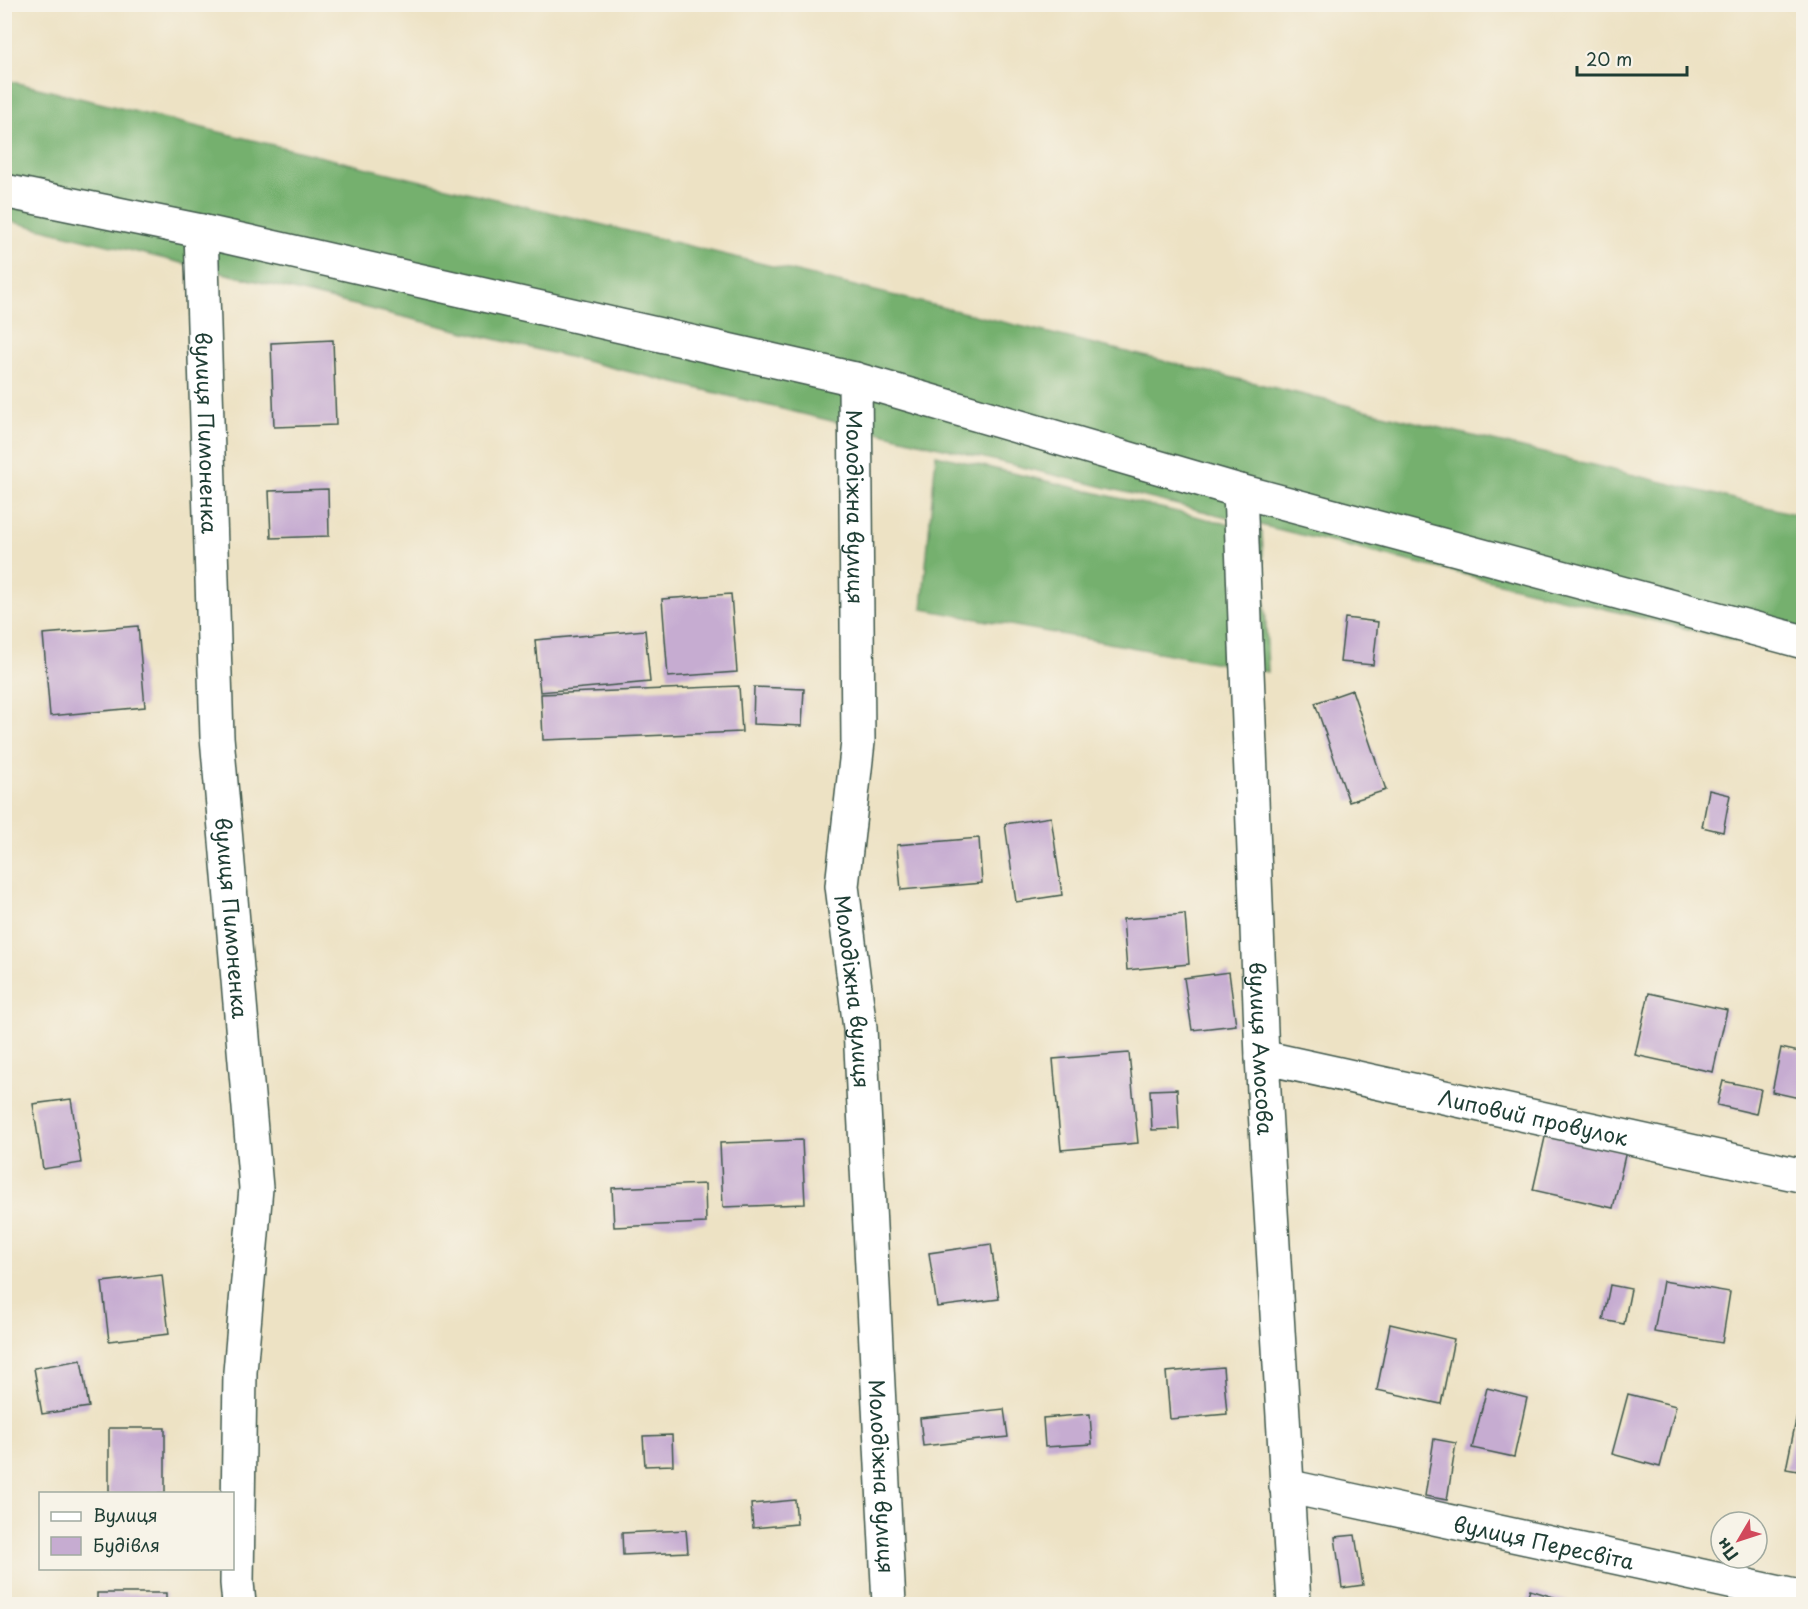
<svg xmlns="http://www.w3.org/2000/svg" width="1808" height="1609" viewBox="0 0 1808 1609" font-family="'Playpen Sans',sans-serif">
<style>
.forest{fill:#75b06e;stroke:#4a7651;stroke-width:1.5}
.building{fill:#c6acd1}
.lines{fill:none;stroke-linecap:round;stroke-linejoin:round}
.minor-casing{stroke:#3e564a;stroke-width:36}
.minor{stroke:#fff;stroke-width:33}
.labels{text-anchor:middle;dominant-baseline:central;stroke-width:4.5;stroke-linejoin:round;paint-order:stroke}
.street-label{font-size:21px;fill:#1f3d34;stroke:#f7f3e8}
</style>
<rect width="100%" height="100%" fill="#f7f3e8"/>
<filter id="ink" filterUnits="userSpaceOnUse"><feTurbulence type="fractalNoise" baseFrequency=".0167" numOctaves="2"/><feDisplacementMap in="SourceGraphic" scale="12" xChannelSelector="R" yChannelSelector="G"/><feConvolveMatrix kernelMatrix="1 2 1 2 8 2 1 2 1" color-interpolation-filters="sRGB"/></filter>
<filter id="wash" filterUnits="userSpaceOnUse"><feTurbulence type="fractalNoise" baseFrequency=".008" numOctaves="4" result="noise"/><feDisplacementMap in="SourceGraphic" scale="24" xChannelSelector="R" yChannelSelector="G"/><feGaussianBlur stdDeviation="1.35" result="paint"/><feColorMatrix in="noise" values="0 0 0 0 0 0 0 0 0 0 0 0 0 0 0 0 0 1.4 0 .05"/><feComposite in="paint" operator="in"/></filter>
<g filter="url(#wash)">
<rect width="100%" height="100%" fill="#ede2c4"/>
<g class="forest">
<path d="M5 80 1803 516V657L5 220Z"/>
<path d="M936 455 1262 532 1268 672 922 609Z"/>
</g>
<g id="blocks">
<g class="building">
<path d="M333 340 336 425 274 427 271 343Z"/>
<path d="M328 489 329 536 271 538 269 491Z"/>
<path d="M731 594 737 672 668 677 662 599Z"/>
<path d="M1345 618 1378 622 1373 665 1340 662Z"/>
<path d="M138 626 145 707 50 716 43 634Z"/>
<path d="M645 630 650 682 540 692 535 640Z"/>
<path d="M739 686 742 732 543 740 541 694Z"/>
<path d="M754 687 804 689 802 726 753 724Z"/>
<path d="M1352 690 1386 790 1349 802 1315 703Z"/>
<path d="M1709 790 1730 795 1723 832 1702 827Z"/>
<path d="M1051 817 1062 895 1016 902 1005 824Z"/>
<path d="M979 838 982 883 901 890 897 845Z"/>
<path d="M1185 914 1189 964 1127 970 1123 919Z"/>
<path d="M1229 972 1236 1025 1192 1030 1184 978Z"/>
<path d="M1649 993 1727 1010 1713 1072 1635 1055Z"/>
<path d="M1781 1048 1804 1053V1099L1772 1092Z"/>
<path d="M1129 1053 1138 1143 1061 1150 1053 1059Z"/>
<path d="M1723 1081 1761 1089 1756 1114 1717 1105Z"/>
<path d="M1177 1089 1179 1129 1152 1130 1150 1090Z"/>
<path d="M71 1099 81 1163 43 1169 33 1104Z"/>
<path d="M1546 1133 1626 1151 1613 1208 1533 1190Z"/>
<path d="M802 1140 805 1204 723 1207 720 1143Z"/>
<path d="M705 1184 706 1223 614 1227 612 1188Z"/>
<path d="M991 1244 999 1299 937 1307 929 1253Z"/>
<path d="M162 1275 169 1334 109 1341 102 1282Z"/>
<path d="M1663 1281 1730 1292 1722 1343 1654 1332Z"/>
<path d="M1610 1285 1631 1289 1624 1324 1603 1320Z"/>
<path d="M1390 1324 1454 1339 1441 1404 1377 1390Z"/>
<path d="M81 1360 89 1407 42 1414 34 1368Z"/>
<path d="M1223 1367 1227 1414 1170 1419 1166 1372Z"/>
<path d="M1487 1388 1527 1398 1514 1457 1472 1448Z"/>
<path d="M1628 1394 1676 1406 1660 1467 1612 1454Z"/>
<path d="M1801 1396 1804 1397V1472L1786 1469Z"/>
<path d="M1004 1409 1008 1437 923 1446 920 1418Z"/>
<path d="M1090 1414 1092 1444 1045 1447 1043 1418Z"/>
<rect x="109" y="1428" width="56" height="66"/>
<path d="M672 1435 673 1465 645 1466 643 1436Z"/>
<path d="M1434 1439 1456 1443 1447 1500 1425 1496Z"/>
<path d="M795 1500 797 1524 753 1528 751 1504Z"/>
<path d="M686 1530 688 1552 623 1555 622 1533Z"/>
<path d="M1355 1535 1363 1585 1342 1588 1335 1537Z"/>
<path d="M1530 1590 1577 1604H1525Z"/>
<rect x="97" y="1593" width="69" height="11"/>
</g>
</g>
</g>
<g filter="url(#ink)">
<use href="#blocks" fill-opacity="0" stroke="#3e564a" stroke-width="1.5"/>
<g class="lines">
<defs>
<g id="minor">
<path d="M4 191 201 231 855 379 1240 491 1804 642"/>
<path id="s1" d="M201 231 217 737 256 1188 240 1372 237 1583 239 1604"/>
<path id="s2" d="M855 379 858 742 842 886 860 1028 889 1604"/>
<path id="s3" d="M1240 491 1262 1057 1294 1604"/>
<path id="s4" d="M1262 1057 1804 1176"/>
<path id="s5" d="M1286 1486 1804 1598"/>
</g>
</defs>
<use href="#minor" class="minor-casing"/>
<use href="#minor" class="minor"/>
</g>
</g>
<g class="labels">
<g class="street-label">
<text stroke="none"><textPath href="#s1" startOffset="202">вулиця Пимоненка</textPath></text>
<text stroke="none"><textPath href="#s2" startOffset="128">Молодіжна вулиця</textPath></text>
<text stroke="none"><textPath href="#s1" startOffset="688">вулиця Пимоненка</textPath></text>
<text stroke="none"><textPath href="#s2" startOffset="614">Молодіжна вулиця</textPath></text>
<text stroke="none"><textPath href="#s3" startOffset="558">вулиця Амосова</textPath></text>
<text stroke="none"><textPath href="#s4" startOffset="278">Липовий провулок</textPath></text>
<text stroke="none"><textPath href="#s2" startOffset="1100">Молодіжна вулиця</textPath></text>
<text stroke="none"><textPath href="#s5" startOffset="264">вулиця Пересвіта</textPath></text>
</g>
</g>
<rect width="1808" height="1609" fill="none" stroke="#f7f3e8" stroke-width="24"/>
<rect x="39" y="1492" width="195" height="78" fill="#f7f3e8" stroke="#a1aaa0" stroke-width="1.5"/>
<rect x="51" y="1512" width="30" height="9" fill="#ffffff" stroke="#a1aaa0" stroke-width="1.5"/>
<text x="93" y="1522" font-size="18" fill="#1f3d34">Вулиця</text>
<rect x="51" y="1537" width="30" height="18" fill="#c6acd1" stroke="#a1aaa0" stroke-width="1.5"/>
<text x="93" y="1552" font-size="18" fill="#1f3d34">Будівля</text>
<g transform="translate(1739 1540) rotate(231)"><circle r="28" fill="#f7f3e8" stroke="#a1aaa0" stroke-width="1.5"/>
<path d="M0-4.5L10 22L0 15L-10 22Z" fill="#d1495b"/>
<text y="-9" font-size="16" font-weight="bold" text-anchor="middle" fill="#1f3d34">Пн</text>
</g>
<path d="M1577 66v9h110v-9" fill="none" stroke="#1f3d34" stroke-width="3"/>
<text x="1586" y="66" font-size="18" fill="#1f3d34" stroke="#f7f3e8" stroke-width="4.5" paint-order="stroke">20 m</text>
</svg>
